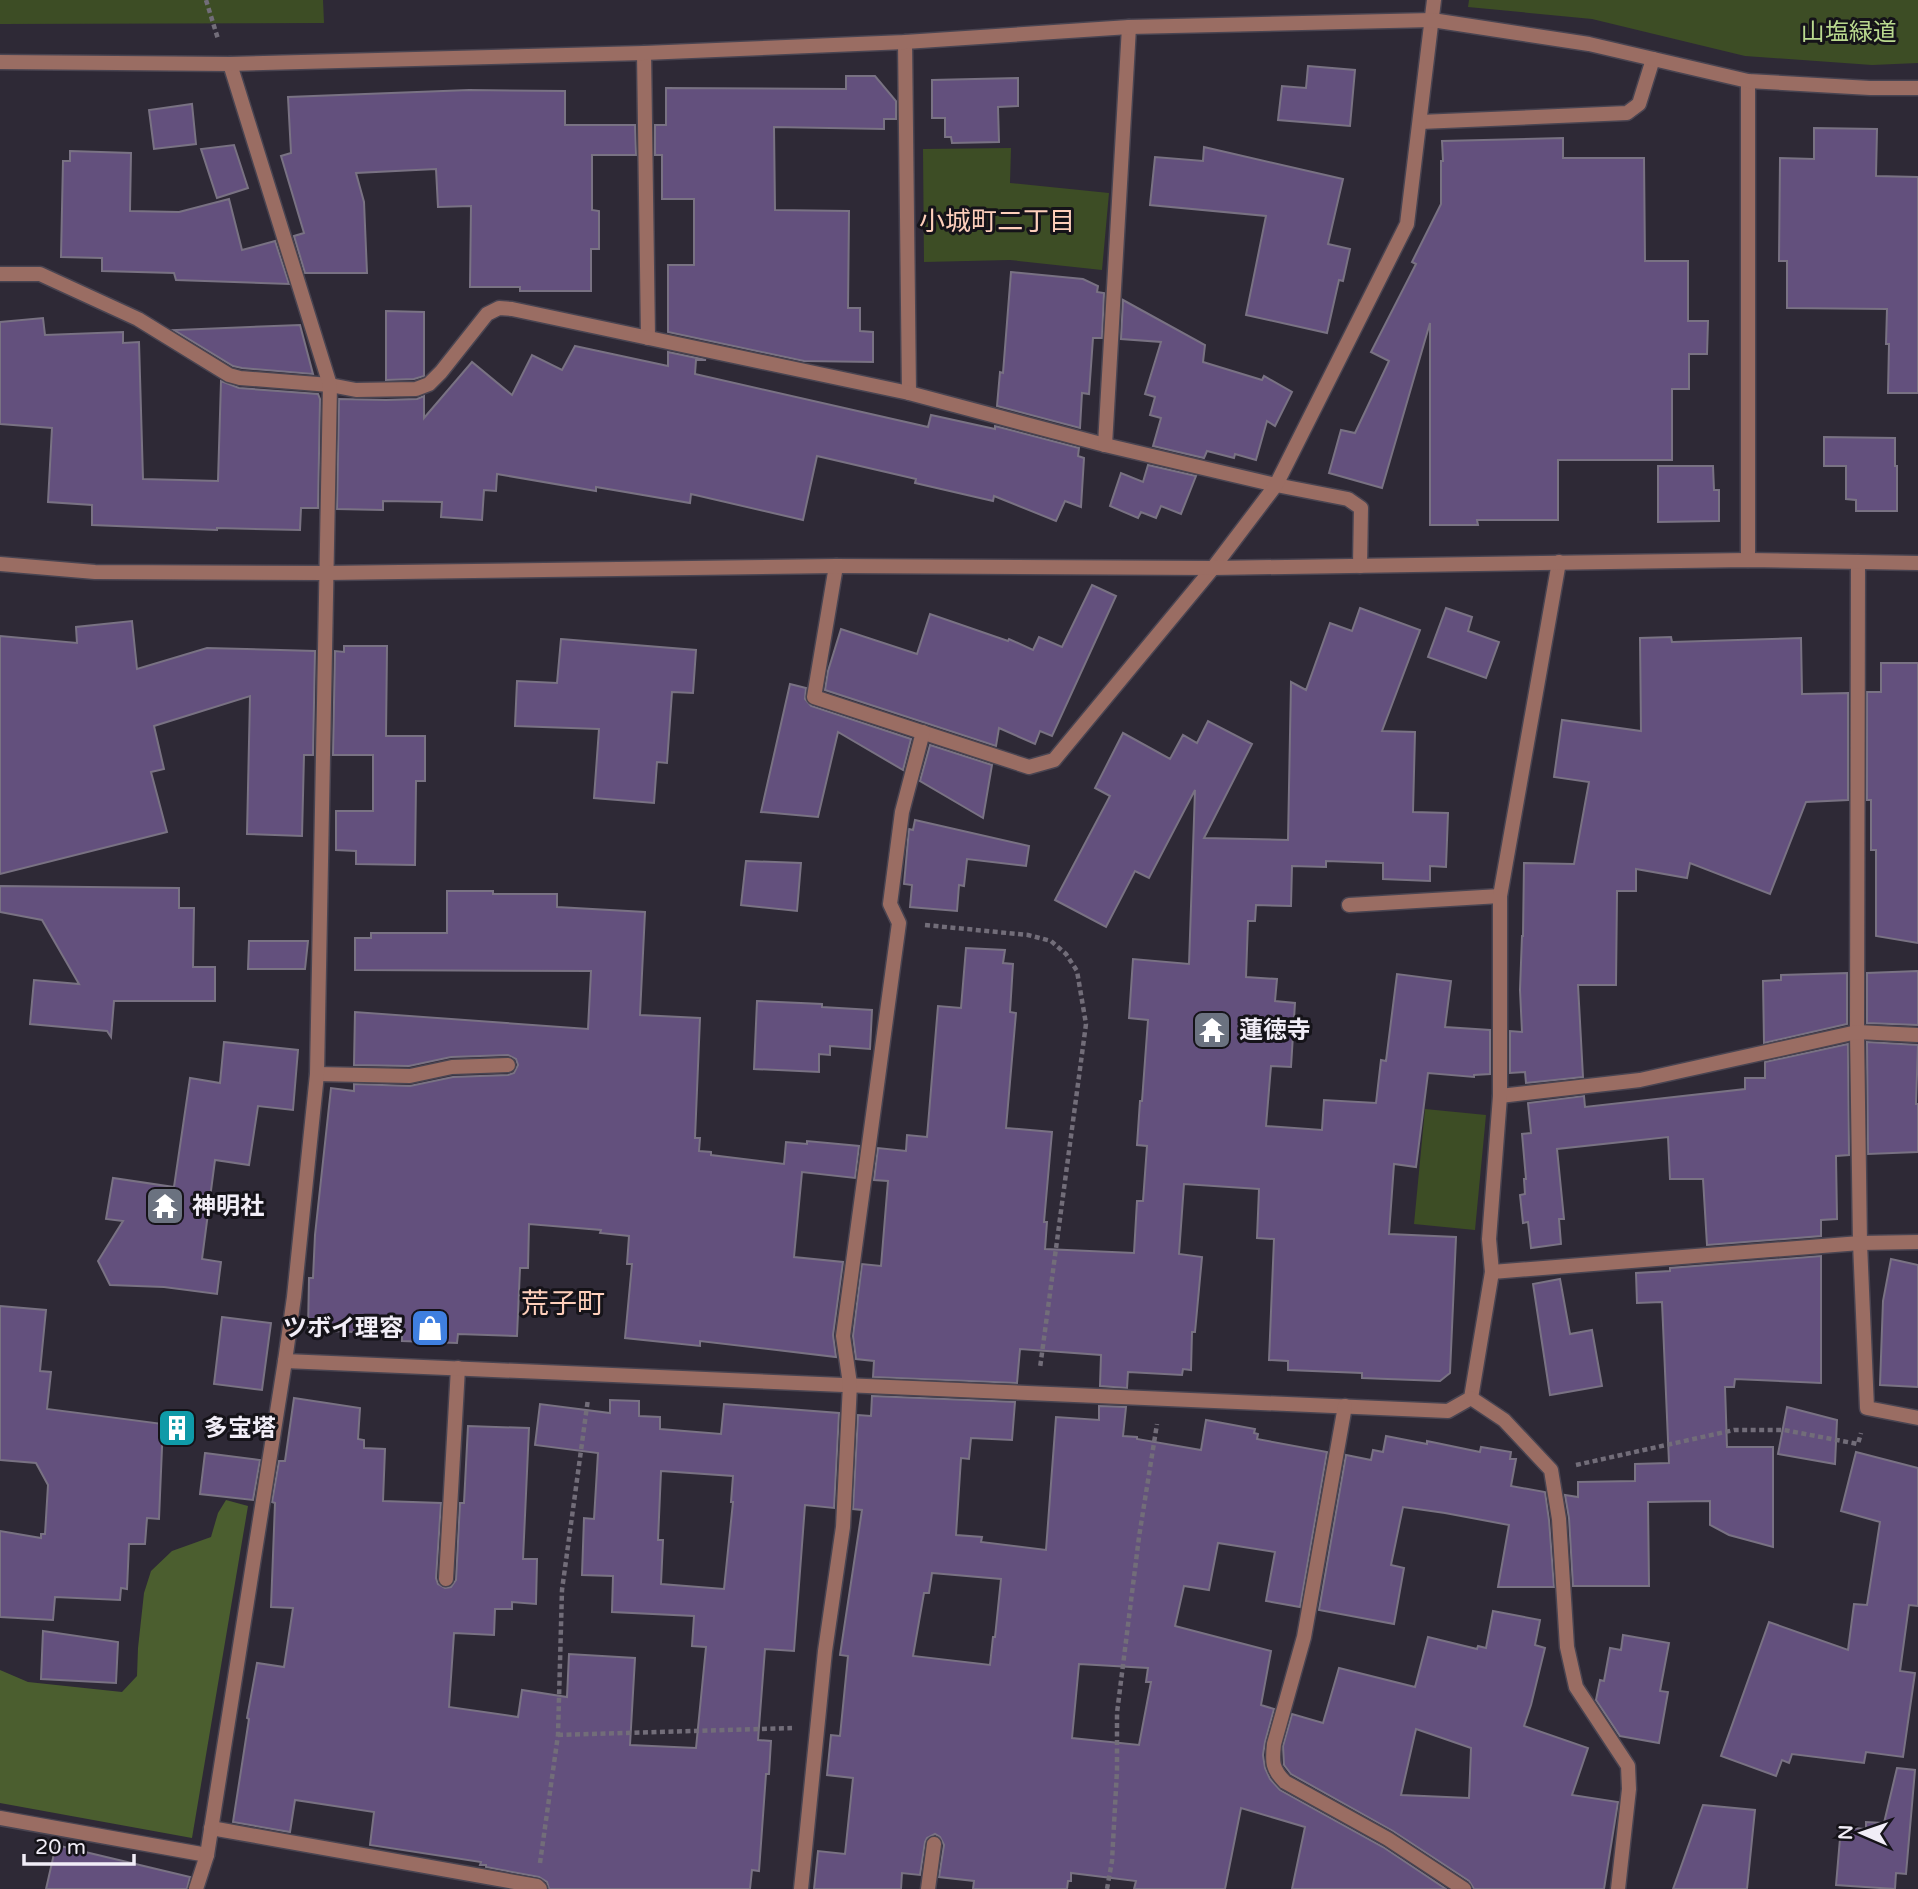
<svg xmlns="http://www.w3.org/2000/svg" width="1918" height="1889" viewBox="0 0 1918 1889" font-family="'Varela Round','Noto Sans JP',sans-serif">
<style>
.green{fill:#3d4d25}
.forest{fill:#4b5e2f}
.building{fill:#63507d;stroke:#797283;stroke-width:2;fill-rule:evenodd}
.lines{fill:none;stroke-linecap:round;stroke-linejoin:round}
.service-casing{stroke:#494451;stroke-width:17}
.minor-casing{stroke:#494451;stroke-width:17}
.tertiary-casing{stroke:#494451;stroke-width:17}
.path{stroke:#726d79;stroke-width:4.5;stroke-dasharray:5 3.5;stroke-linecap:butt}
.service{stroke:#9a6d63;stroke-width:14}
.minor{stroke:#9a6d63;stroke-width:14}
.tertiary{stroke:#9a6d63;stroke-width:14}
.labels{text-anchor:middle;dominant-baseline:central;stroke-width:6;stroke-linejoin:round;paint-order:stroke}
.park-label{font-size:24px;fill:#bad98f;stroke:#151319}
.poi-label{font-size:24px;font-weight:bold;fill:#f1edf7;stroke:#151319;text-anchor:start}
.neighbourhood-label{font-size:26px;fill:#fecfbb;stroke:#151319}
.quarter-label{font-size:28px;fill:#fecfbb;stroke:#151319}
</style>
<rect width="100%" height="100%" fill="#2e2936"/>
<g class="green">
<path d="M0 0H323L324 23 0 24Z"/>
<path d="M1469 0H1918V63L1872 65 1745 56 1592 19 1468 7Z"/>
<path d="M1011 148 1010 183 1109 193 1102 270 1010 260 924 262 923 149Z"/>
<path d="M1425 1109 1486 1115 1475 1230 1414 1224Z"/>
</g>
<path class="forest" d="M226 1500 248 1506 192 1838 0 1803V1670L28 1682 122 1692 137 1676 138 1648 144 1593 151 1571 172 1551 211 1537 218 1513Z"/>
<g class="building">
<path d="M1308 66 1355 70 1350 126 1278 120 1282 86 1306 88Z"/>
<path d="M846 76H875L896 101V119H884V129L774 127 775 210 849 211 848 308H860V331L873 332V362L804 361 668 332V265H694V199H662V155H655V125H666V88L846 89Z"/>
<path d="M1018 78V106L998 107 999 142 952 143 951 137H945V118H932V80Z"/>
<path d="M469 90 565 91V125H635L636 155H592V210L599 211V249H591V291H520V287H470L471 206 438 207 436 169 356 173 364 202 367 273H305L294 236 304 233 281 156 291 153 288 97Z"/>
<path d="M192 104 196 144 154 149 149 110Z"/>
<path d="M1814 128 1877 129 1876 176 1918 177V393H1888L1889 344H1886L1887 309 1787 308V261H1779L1780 158 1814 159Z"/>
<path d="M1563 138V158H1644L1645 261H1688V321H1708L1707 354H1689V389H1672V460H1558V520H1477L1478 525H1430V323L1382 488 1329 473 1341 430 1355 433 1389 361 1371 352 1416 264 1412 262 1441 204V161H1443L1442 141Z"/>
<path d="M234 145 248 188 217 198 201 149Z"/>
<path d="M1204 147 1343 179 1328 244 1350 249 1343 281 1339 280 1327 333 1246 315 1266 216 1150 205 1155 157 1203 161Z"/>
<path d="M70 151 131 153 130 211 179 212 229 199 242 250 275 241 289 284 176 280 174 273 102 271V258L61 257 63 161H70Z"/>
<path d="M1011 272 1083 279 1098 286 1097 292 1104 293 1102 338H1093L1089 394 1082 393 1080 428 997 406 1000 372 1003 373Z"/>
<path d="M1123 300 1205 345 1203 362 1262 380 1264 376 1292 392 1275 426 1267 421 1256 460 1235 454 1234 458 1207 451 1204 458 1153 446 1161 418 1150 415 1155 397 1145 394 1161 342 1121 339Z"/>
<path d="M386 311 424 312V376L414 379 386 380Z"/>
<path d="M43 318 45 335 123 332V343L139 342 143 479 218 481 221 381 239 388 318 394 320 399 318 508H301L300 530 217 528V530L92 525V505L48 502 52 428 0 424V322Z"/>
<path d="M300 325 313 374 242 368 233 366 174 330Z"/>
<path d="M575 346 668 366V352L706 360H696L695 374 928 427 931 415 995 429V426L1079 448 1078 456 1084 458 1081 507 1065 501 1056 521 994 496 993 501 915 483 916 479 817 456 803 520 691 494 690 503 596 487V491L497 474 496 491 484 490 482 520 441 517 442 502 383 501V510L337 509 339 399 386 400 417 399 424 396V418L472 362 512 395 532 355 562 370Z"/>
<path d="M1824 437 1895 438V466H1897V511H1856V500L1846 499V466H1824Z"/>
<path d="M1148 465 1196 476 1181 514 1161 506 1156 518 1141 512 1138 518 1110 506 1121 473 1143 482Z"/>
<path d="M1658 466H1713L1714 490H1719V521L1658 522Z"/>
<path d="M1092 585 1116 596 1052 736 1040 731 1035 744 999 728 996 746 825 690 828 671 841 629 917 654 930 614 1008 641 1009 639 1033 650 1039 637 1062 647Z"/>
<path d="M1360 608 1420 630 1382 731 1415 732 1413 812 1448 813 1446 867 1430 866V881L1383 879V863L1326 861V867L1292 866 1291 906 1256 905 1255 921H1248L1246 977 1277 979 1275 1001 1295 1003 1291 1067 1271 1066 1266 1126 1322 1130 1324 1100 1376 1103 1381 1060 1386 1061 1397 974 1451 981 1445 1027 1490 1030V1074L1474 1075V1077L1428 1073 1416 1167 1394 1164 1389 1234 1456 1237 1450 1373 1440 1381 1362 1378V1373L1288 1370V1361L1269 1360 1274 1239 1257 1238 1259 1189 1184 1184 1179 1254 1202 1257 1195 1332H1192L1191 1370 1183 1369 1182 1375 1128 1372 1127 1388 1100 1386 1101 1355 1020 1349 1017 1383 873 1377 874 1361 856 1359 853 1336 862 1264 881 1266 888 1181 874 1180 878 1148 906 1151 907 1135 927 1137 938 1006 961 1008 966 948 1005 950 1003 963 1013 964 1010 1012 1016 1013 1006 1128 1052 1132 1044 1222H1047L1045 1249 1134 1253 1137 1201H1143L1147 1146 1137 1145 1140 1101H1142L1148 1020 1129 1018 1133 959 1189 964 1195 790 1149 878 1135 871 1106 927 1055 900 1110 796 1095 788 1123 733 1170 759 1183 735 1197 743 1208 721 1252 744 1204 838 1288 840 1291 682 1306 690 1330 623 1352 631Z"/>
<path d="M1446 608 1472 617 1468 631 1499 642 1486 678 1428 657Z"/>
<path d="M132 621 137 669 207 648 315 651 313 755H304L302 836 247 834 250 696 154 726 164 769 151 772 167 832 0 874V636L77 643 76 627Z"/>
<path d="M1671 637 1672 642 1801 638 1802 694 1848 693V800L1806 802 1770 894 1690 863 1687 878 1636 869V891H1617L1616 985H1578L1583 1077 1526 1083 1525 1072 1510 1073V1031L1522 1032 1520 990 1522 936H1523L1524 863 1574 864 1589 782 1554 777 1562 720 1641 731 1640 638Z"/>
<path d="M561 639 696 650 693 693 672 692 667 763 657 762 654 803 594 798 599 729 515 726 517 681 557 683Z"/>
<path d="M344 646H387L386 736H425V781H416L415 865 356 864V851L336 850V811H373V755H333L335 651 344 652Z"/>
<path d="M1881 663H1918V943L1876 936V850H1871V800H1867V692H1881Z"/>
<path d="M790 684 806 688 805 699 811 706 911 739 903 770 838 732 818 817 761 812Z"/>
<path d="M930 745 992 765 983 818 920 781Z"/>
<path d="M915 820 1029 846 1026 866 967 859 964 886 959 885 957 911 910 907 912 885 904 884 909 829 913 830Z"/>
<path d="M746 861 801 863 797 911 741 905Z"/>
<path d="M0 886 179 888V908H194L193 967H215V1001H114L111 1037 107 1031 30 1024 34 980 79 984 42 920 0 912Z"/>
<path d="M447 891H493V894H557V907L645 912 640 1015 700 1018 695 1138H700L699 1151 711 1152V1155L784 1164 786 1142 807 1144V1141L859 1146 855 1178 802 1172 794 1257 843 1262 833 1335 836 1357 700 1341V1346L625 1338 632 1264H627L629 1236 600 1233 601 1230 529 1224 528 1268H520L517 1336 458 1334 457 1343 402 1341V1334L308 1330 309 1278H313L315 1235 331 1088 354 1091V1084L410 1086 453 1077 508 1075 514 1073 518 1065 516 1059 508 1055 451 1057 409 1066 354 1065 355 1012 588 1029 591 971 355 970V938H371V933H447Z"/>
<path d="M249 941H308L305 969H248Z"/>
<path d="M1918 971V1025L1867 1023V973Z"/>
<path d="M1847 973V1024L1764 1043 1763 981 1781 980V975Z"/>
<path d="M757 1001 822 1004V1007L872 1010 870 1049 830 1046V1055L819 1054V1072L754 1069Z"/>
<path d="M224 1042 298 1050 293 1110 258 1106 249 1165 215 1160 202 1259 221 1262 217 1294 164 1287 110 1285 98 1261 123 1221 106 1219 113 1178 174 1187 190 1078 220 1083Z"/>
<path d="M1867 1042 1918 1045 1916 1104H1918V1152L1868 1154Z"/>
<path d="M1848 1044 1849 1155 1836 1156 1837 1219 1821 1220V1236L1707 1245 1703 1179H1670L1668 1137 1557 1149 1564 1219H1559L1561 1244 1531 1248 1528 1222 1523 1223 1520 1195 1525 1194 1524 1179H1526L1522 1134 1531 1133 1528 1103 1584 1096 1585 1107 1745 1089V1078H1765V1062Z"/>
<path d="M1821 1256V1383L1735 1379 1734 1387H1725L1727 1447H1773V1547L1729 1535 1710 1525V1501L1648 1502 1649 1586H1573L1569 1518 1565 1495 1578 1497V1482L1635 1481V1464L1669 1463 1662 1302 1637 1303 1636 1273 1670 1271V1268Z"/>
<path d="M1891 1259 1918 1265V1387L1880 1385 1883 1301Z"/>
<path d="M1560 1279 1570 1334 1592 1330 1602 1386 1550 1395 1533 1284Z"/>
<path d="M0 1306 46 1310 40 1371 51 1372 47 1409 163 1424 159 1519 147 1518 145 1544H129L127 1589 121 1588 120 1600 55 1597 53 1620 0 1617V1531L41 1538V1534H45L48 1485 36 1463 0 1460Z"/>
<path d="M222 1317 271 1323 262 1390 214 1384Z"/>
<path d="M872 1396 1015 1402 1012 1440 971 1438 969 1459 961 1458 956 1535 982 1537 981 1542 1046 1550 1056 1417 1099 1420V1406L1126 1407 1123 1436 1137 1437V1439L1201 1450 1206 1420 1255 1429 1254 1433 1258 1434 1257 1439 1327 1452 1300 1607 1266 1601 1275 1552 1218 1543 1209 1590 1184 1586 1175 1626 1271 1651 1261 1705 1274 1709 1265 1742 1263 1755 1265 1768 1270 1779 1280 1790 1383 1847 1446 1889H1292L1305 1827 1241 1808 1225 1889H1134L1136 1881 1071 1873V1881H1068L1067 1889H973L974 1881 939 1877 944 1845 940 1837 935 1834 927 1838 925 1842 920 1875 902 1873 901 1889H814L818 1851 845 1854 853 1778 827 1775 831 1735 840 1736 848 1656 840 1655 862 1510 853 1509 858 1415 871 1416ZM932 1573 1001 1579 995 1637H993L990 1665 913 1656 924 1593H929ZM1079 1664 1148 1668 1146 1682H1151L1139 1745 1072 1738Z"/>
<path d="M294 1398 360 1408 358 1439 364 1440V1448L385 1449 383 1501 441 1503 436 1578 438 1584 445 1588 451 1587 456 1580 460 1503H464L468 1426 529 1428 523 1559H537L536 1604 512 1602V1609H495L494 1635 454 1633 449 1707 518 1717 522 1690 567 1697 569 1654 635 1658 630 1745 696 1748 706 1647 692 1646 694 1616 612 1612 613 1576 582 1575 584 1518 594 1519 598 1453 535 1445 540 1404 610 1413V1400L639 1401V1416L660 1417V1429L721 1434 724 1404 839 1413 834 1508 805 1505 794 1651 765 1649 758 1740 771 1741 769 1774H766L759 1871 752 1870 750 1889H549L547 1882 539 1877 486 1867V1865H480L481 1862 370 1845 374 1812 295 1800 290 1832 233 1822 249 1719 247 1718 257 1663 284 1667 293 1608 271 1607 275 1503 272 1502 279 1461H285ZM661 1471 733 1476 731 1502H733L724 1589 661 1584 663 1540H658Z"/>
<path d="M1787 1407 1837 1420 1835 1464 1778 1454Z"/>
<path d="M1386 1436 1427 1444V1441L1480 1452 1481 1447 1511 1452 1510 1459H1516L1511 1486 1545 1492 1549 1520 1554 1587H1498L1509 1525 1445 1513 1403 1507 1391 1565 1404 1568 1394 1624 1319 1610 1346 1455 1371 1460 1373 1450 1383 1452Z"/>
<path d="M1856 1452 1918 1468V1606L1909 1605 1900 1671 1915 1673 1903 1757 1866 1752 1864 1763 1792 1754 1789 1763 1782 1760 1776 1776 1721 1756 1769 1622 1848 1650 1854 1604 1867 1605 1880 1522 1841 1511Z"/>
<path d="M205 1453 260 1460 253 1500 200 1494Z"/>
<path d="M1493 1611 1540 1620 1535 1645 1545 1648 1531 1705 1524 1726 1588 1748 1572 1795 1618 1802 1604 1889H1474L1469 1881 1393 1831 1291 1774 1284 1765 1283 1746 1292 1714 1323 1723 1339 1668 1415 1687 1428 1637 1477 1649 1478 1646 1486 1648ZM1416 1729 1471 1748 1469 1798 1401 1795Z"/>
<path d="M43 1631 118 1642 116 1683 41 1679Z"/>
<path d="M1623 1635 1669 1643 1660 1691 1668 1692 1659 1743 1620 1736 1596 1700 1600 1680 1604 1681 1610 1648 1621 1650Z"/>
<path d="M1897 1768 1915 1770 1906 1874 1896 1873 1895 1889 1836 1885 1841 1827 1866 1829V1822L1884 1823Z"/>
<path d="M1703 1805 1755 1810 1747 1889H1673Z"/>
<path d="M56 1845 190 1877 187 1889H46Z"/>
</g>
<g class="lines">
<defs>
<g id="service">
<path d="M1349 905 1500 896"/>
<path d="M317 1074 410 1076 452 1067 508 1065"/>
<path d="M446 1579 458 1368"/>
<path d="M928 1889 934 1844"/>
</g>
<g id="minor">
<path d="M905 42 909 393"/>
<path d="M644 53 648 338"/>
<path d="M1748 81V560"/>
<path d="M1420 122 1627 113 1639 104 1653 59"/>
<path d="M0 274H40L138 319 229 375 240 378 330 385 356 390 416 389 429 384 441 372 487 314 499 308 512 309 909 393 1105 445 1276 485 1348 499 1361 508 1360 566"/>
<path d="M1105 445 1129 27"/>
<path d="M1858 562 1857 1032 1860 1243 1867 1408 1918 1418"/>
<path d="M836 566 814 697 1029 767 1054 760 1213 568 1276 485 1407 224 1434 0"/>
<path d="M1500 1096 1640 1080 1857 1032 1918 1035"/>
<path d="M1492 1272 1860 1243 1918 1242"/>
<path d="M285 1361 1448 1411 1471 1398 1492 1272 1489 1239 1500 1096V896L1559 562"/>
<path d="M1471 1398 1504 1420 1551 1470 1559 1519 1567 1647 1576 1687 1628 1766 1629 1789 1618 1889"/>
<path d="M1345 1406 1304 1637 1274 1744C1272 1762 1272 1769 1285 1782L1388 1839 1464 1889"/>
<path d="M0 1818 207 1855"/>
<path d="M211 1828 537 1886 540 1889"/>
<path d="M196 1889 207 1855 285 1361 294 1297 317 1074 330 385 230 64"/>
<path d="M801 1889 825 1651 843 1527 850 1384 843 1336 899 923 890 904 902 812 923 732"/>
</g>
<g id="tertiary">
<path d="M0 62 230 64 644 53 905 42 1129 27 1432 20 1589 44 1748 81 1870 88H1918"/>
<path d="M0 564 95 572 326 573 836 566 1213 568 1748 560 1918 563"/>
</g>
</defs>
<use href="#service" class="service-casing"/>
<use href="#minor" class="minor-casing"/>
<use href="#tertiary" class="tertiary-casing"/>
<g class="path">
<path d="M206 0 218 39"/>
<path d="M925 925 1028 935 1051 941 1066 954 1077 971 1086 1024 1040 1368"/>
<path d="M1576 1465 1734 1430H1784L1858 1444 1861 1433"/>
<path d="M558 1735 792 1728"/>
<path d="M540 1863 558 1735 562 1590 588 1399"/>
<path d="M1107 1889 1112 1861 1117 1770V1713L1139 1537 1157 1424"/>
</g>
<use href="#service" class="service"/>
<use href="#minor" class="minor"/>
<use href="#tertiary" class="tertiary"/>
</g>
<defs>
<symbol id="temple-square" viewBox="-11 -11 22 22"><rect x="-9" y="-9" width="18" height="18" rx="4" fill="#6b7280" stroke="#151319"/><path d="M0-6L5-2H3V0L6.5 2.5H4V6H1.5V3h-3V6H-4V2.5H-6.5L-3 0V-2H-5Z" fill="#fff"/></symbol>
<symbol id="shop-square" viewBox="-11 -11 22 22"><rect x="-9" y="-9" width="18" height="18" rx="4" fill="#3f7fe0" stroke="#151319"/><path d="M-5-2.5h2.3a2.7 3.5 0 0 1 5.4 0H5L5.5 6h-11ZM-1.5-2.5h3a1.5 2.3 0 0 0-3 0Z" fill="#fff"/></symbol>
<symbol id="building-square" viewBox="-11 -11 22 22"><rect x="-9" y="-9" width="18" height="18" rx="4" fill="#0f9aa8" stroke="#151319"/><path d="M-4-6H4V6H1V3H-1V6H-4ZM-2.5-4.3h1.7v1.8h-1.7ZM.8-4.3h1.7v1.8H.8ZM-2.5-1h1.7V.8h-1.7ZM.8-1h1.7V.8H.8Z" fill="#fff"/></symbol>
</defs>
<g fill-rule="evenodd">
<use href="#temple-square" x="1190" y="1008" width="44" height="44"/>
<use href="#temple-square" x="143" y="1184" width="44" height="44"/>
<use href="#shop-square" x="408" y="1306" width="44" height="44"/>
<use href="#building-square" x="155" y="1406" width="44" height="44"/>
</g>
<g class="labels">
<g class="park-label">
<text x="1849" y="32">山塩緑道</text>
</g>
<g class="poi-label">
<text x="1239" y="1030">蓮徳寺</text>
<text x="192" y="1206">神明社</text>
<text x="403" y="1328" text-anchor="end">ツボイ理容</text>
<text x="204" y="1428">多宝塔</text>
</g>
<g class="neighbourhood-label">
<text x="997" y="221">小城町二丁目</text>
</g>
<g class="quarter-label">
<text x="563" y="1304">荒子町</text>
</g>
</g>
<g transform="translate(1862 1833) rotate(272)" stroke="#151319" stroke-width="5" paint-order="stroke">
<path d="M0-5L12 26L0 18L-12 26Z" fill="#f1edf7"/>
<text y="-10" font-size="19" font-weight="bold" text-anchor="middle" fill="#f1edf7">N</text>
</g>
<path d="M24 1854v10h110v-10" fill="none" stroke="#f1edf7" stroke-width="3.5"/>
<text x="35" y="1854" font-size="21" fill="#f1edf7" stroke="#151319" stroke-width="5" paint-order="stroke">20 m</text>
</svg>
